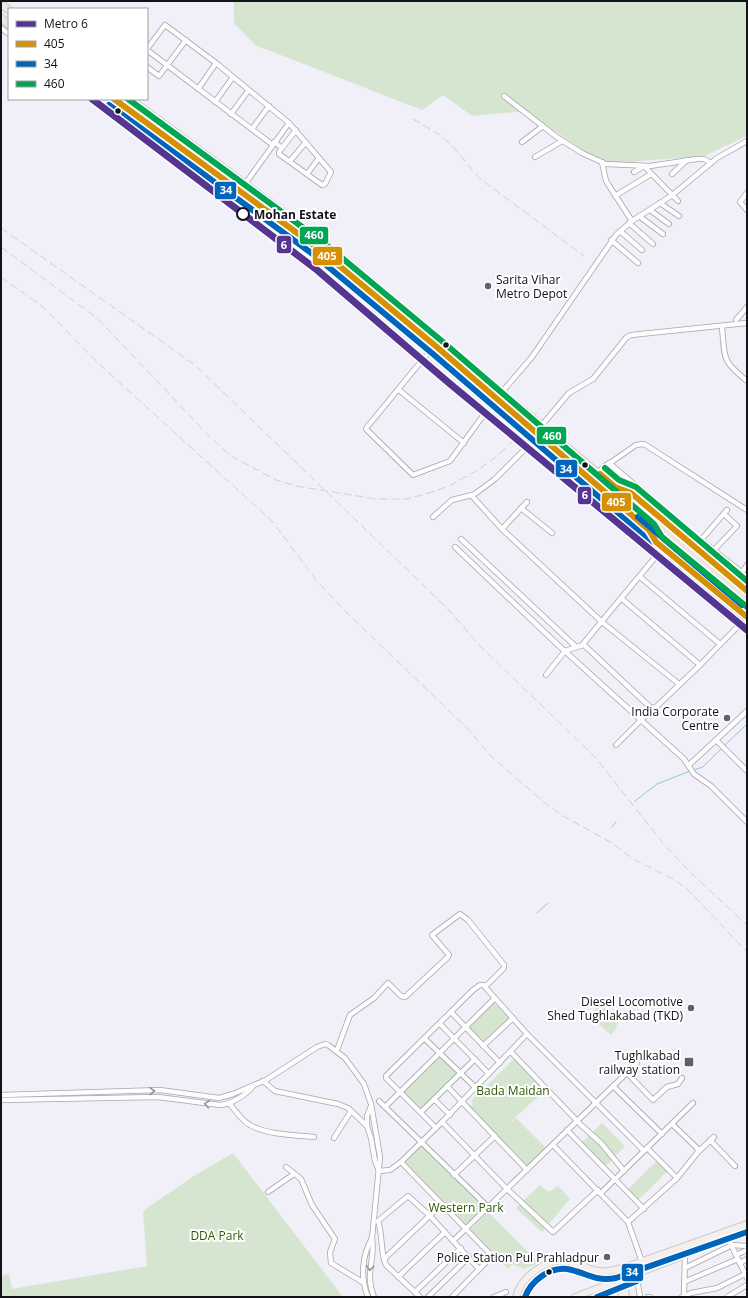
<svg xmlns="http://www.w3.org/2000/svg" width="748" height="1298" viewBox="0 0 748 1298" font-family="'Open Sans',sans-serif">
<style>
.green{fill:#d5e5cf}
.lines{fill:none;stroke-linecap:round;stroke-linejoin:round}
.stream{stroke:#8cc8df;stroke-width:1}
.minor-casing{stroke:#a6a4ac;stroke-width:6}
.major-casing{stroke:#cbcacf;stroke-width:8}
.highway-casing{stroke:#cbcacf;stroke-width:9}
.minor{stroke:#fdfdfe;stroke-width:4.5}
.major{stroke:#f4efec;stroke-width:6}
.highway{stroke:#eee6e0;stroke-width:7}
.rail{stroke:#d0d0d2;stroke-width:1;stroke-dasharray:8 4;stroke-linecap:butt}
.bus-1-casing{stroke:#fff;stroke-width:9}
.bus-2-casing{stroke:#fff;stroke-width:9}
.bus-3-casing{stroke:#fff;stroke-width:9}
.bus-1{stroke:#d59004;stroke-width:6}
.bus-2{stroke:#0065bd;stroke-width:6}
.bus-3{stroke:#00a651;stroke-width:6}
.metro-1-casing{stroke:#fff;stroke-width:10}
.metro-1{stroke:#553592;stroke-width:7}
.oneway{stroke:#949397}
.bus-dot{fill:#141219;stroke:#fff;stroke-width:1.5}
.stop-dot{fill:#fff;stroke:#141219;stroke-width:2}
.poi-dot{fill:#615f67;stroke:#fff;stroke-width:1.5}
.labels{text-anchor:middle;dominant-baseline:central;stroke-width:4;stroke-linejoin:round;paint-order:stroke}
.stop-label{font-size:12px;font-weight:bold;fill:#141219;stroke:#fff;text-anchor:start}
.poi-label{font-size:12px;fill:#141219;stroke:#fff;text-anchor:end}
.park-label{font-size:12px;fill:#2d5a00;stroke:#fff}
.line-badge{stroke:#fff;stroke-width:1.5}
.badge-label{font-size:11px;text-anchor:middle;font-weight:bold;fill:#fff}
</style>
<rect width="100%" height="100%" fill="#f1eff8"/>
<g class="green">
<path d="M234 1H747V136L704 156 603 164 526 111 472 116 443 95 422 110 255 45 234 23Z"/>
<path d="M494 1003 512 1020 485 1045 468 1028Z"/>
<path d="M600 1004 619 1019 615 1030 611 1035 590 1016Z"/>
<path d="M442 1053 462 1073 423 1112 403 1092Z"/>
<path d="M515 1058 546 1089 505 1127 516 1118 546 1148 528 1167 470 1106 473 1104 471 1101Z"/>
<path d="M602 1123 625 1146 605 1167 581 1143Z"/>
<path d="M421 1143 486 1208 466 1228 402 1162Z"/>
<path d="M233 1153 343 1297H1V1276L9 1274 12 1289 147 1266 143 1211 194 1176Z"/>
<path d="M658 1160 668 1171 637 1201 627 1190Z"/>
<path d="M540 1185 549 1192 558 1186 570 1199 542 1232 516 1208Z"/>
<path d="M488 1212 539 1263 524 1269 512 1264 508 1269 470 1230Z"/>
</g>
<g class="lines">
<g class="stream">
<path d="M724 746 747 724"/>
<path d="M693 770 703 767 722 748"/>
<path d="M635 801 657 784 690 771"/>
<path d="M612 827 616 822"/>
<path d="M537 913 548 903"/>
</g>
<defs>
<g id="minor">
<path d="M1 28 9 34"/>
<path d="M147 49 165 25 216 63 289 123 245 184"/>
<path d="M147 50 273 145"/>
<path d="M147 67 159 76 186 40"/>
<path d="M198 89 216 63"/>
<path d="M504 96 558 138 582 153 606 164 650 166 697 159H704L711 163"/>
<path d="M95 99 220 198 299 257 485 413 450 461 413 475 366 429 367 427C390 400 411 372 435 346"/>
<path d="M215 102 233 77"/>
<path d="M231 114 248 91"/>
<path d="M252 129 269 106"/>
<path d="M274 142 282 148 279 152V154L322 185 325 184 331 172 289 123"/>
<path d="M522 142 543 126"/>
<path d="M282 148 296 130"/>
<path d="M535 157 562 141"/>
<path d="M290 161 306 142"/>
<path d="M602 162 606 181 632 221"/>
<path d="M634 172 644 166 678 201"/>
<path d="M307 174 319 158"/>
<path d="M672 174 687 160"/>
<path d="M747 193 740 202 747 210"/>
<path d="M615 196 651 174"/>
<path d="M660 203 679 216"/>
<path d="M650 210 669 224"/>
<path d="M639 216 663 234"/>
<path d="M629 223 653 244"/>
<path d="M261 229 272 214"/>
<path d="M620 231 642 250"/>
<path d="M611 240 638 263"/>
<path d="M351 291 358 282"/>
<path d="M736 320 747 307"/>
<path d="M722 327C725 358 721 360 747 381"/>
<path d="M438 352 462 377 538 443 596 488"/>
<path d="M399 390 464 443"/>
<path d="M502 392 532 357 616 235 632 221 671 196 717 158 747 141"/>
<path d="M542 425 569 393 593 379 626 338 631 335 747 323"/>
<path d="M609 463 697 537"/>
<path d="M597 472 636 445 644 444 747 510"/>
<path d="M605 478 609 472 606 465"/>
<path d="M527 502 502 529 602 622 679 684"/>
<path d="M521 508 552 533"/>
<path d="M727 510 701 540 740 571H743L747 565"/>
<path d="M605 512 615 501"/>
<path d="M433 517 452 500 472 495"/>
<path d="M502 529 472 496 495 479 527 447 747 631"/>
<path d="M461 539 575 646"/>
<path d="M455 547 557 644 684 759 694 774 711 786 747 822"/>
<path d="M714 550 737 526 724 514"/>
<path d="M657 555 583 644 650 707 655 708 700 665 747 617"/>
<path d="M640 577 720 644"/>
<path d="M622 599 700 665"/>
<path d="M546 675 565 651 583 645"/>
<path d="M747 711 716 740 747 771"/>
<path d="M616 745 652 709"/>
<path d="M689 765 716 740"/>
<path d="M451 1012 500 1063"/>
<path d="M440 1024 489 1074"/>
<path d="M527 1034 644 1151"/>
<path d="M425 1039 476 1088"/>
<path d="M483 1046 513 1018"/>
<path d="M337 1050 350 1015 374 998 388 983 401 996 405 997 448 957 449 955 432 935 460 914 468 920 504 965V968L485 987 527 1034 442 1122 401 1162 492 1256 452 1297"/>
<path d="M511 1052 582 1126 601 1143 624 1171"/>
<path d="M627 1073 653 1100 667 1087 678 1084 682 1078"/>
<path d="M263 1081 275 1091 338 1104 348 1108 367 1126 371 1138 375 1161 379 1171 390 1170 401 1162"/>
<path d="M447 1086 527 1170"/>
<path d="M613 1086 662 1134"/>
<path d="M1 1095 160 1090 219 1098 233 1094 266 1080 317 1047 325 1044 328 1045 345 1058 364 1084 371 1104 380 1157 372 1238C376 1259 364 1273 374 1297"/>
<path d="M434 1099 450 1115"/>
<path d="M1 1100 158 1097 220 1105C232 1104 246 1095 253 1086"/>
<path d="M379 1101 488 1207"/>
<path d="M229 1103C235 1110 242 1121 250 1125 268 1135 294 1135 314 1137"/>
<path d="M385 1107 495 998"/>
<path d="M421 1112 475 1059"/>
<path d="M442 1122 507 1189 553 1232 598 1190"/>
<path d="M367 1125V1116L371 1106"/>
<path d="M436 1128 386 1078V1076L473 990 480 985H485"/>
<path d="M567 1130 644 1209"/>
<path d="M334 1138 351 1111"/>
<path d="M710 1140 735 1166"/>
<path d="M553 1145 628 1222 642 1262"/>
<path d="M647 1148 677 1178"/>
<path d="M699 1151 714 1137"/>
<path d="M286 1167 301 1179 312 1205 335 1239 330 1252 331 1263 364 1283"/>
<path d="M454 1175 495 1136"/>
<path d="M268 1192 294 1174"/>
<path d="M601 1193 693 1103"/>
<path d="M628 1222 677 1178 698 1152 697 1148 672 1124"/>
<path d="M727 1236 747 1278"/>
<path d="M453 1241 637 1063"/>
<path d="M736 1255 747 1250"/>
<path d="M384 1259 442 1204"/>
<path d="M740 1263 747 1259"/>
<path d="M685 1268 732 1245 747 1246"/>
<path d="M636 1274 640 1297"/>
<path d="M398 1277 445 1232"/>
<path d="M684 1282 738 1259"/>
<path d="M415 1292 461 1248"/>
<path d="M684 1296 685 1254"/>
<path d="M368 1297C360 1278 362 1256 372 1238"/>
<path d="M420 1297 386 1265C380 1252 383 1235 378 1221L408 1196 430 1216 479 1269"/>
<path d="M428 1297 469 1257"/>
<path d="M494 1297 506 1292"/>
<path d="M648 1297H650"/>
<path d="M682 1297 691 1293 717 1288 747 1273"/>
<path d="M727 1297 747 1285"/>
</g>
<g id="major">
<path d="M617 488 631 493 747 591"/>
<path d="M649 530 656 542 747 617"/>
<path d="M619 1269 622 1297"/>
<path d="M624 1276 626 1297"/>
<path d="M516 1297C521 1278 543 1260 564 1261 573 1261 581 1266 590 1269 602 1273 611 1271 623 1268L747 1224"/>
<path d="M575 1297 675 1259 736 1232 747 1229"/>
</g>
<g id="highway">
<path d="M1 4 9 10"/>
<path d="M1 18 9 24"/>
<path d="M114 99 319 249 496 398 603 491 747 609"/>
<path d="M130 99 323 242 747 599"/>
</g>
</defs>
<use href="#minor" class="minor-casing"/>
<use href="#major" class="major-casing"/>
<use href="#highway" class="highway-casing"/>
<use href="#minor" class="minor"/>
<use href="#major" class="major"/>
<use href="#highway" class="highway"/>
<g class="rail">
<path d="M413 119 440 135 454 148 479 178 584 256"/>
<path d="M1 228 195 365 448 609 479 645 595 757 662 842 690 872 747 925"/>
<path d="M1 247 97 318 210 437 231 456 276 480 296 486 376 499H406L429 493 449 486 481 468 497 456 520 434 540 408"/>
<path d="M1 277 42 306 99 364 272 521 316 580 344 610 466 727 492 757 546 804 565 817 612 843 633 859 675 880 688 890 747 952"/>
</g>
<defs>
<g id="bus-1">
<path d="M114 99 319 249 438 348 649 530 656 542 747 617"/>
<path d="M600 474 615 487 631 493 747 591"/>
</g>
<g id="bus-2">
<path d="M109 105 314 255 433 354 643 535 651 548 742 623"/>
<path d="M638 517 742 605"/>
<path d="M525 1297C531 1281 549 1267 567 1269 586 1272 593 1282 616 1278L747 1232"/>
<path d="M597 1297 637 1281"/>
</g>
<g id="bus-3">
<path d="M128 99 324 243 443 342 654 524 662 537 747 607"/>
<path d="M605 468 619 480 636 487 747 581"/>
</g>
</defs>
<use href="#bus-1" class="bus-1-casing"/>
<use href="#bus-2" class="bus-2-casing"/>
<use href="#bus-3" class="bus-3-casing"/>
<use href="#bus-1" class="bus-1"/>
<use href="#bus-2" class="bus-2"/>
<use href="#bus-3" class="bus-3"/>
<defs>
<path id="metro-1" d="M92 99 317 270 449 383 747 630"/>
</defs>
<use href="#metro-1" class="metro-1-casing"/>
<use href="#metro-1" class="metro-1"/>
</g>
<defs><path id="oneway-chevron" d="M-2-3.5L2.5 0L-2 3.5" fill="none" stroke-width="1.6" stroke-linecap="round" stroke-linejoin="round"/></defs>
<g class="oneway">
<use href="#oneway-chevron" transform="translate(152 1091) rotate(-3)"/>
<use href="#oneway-chevron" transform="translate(207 1104) rotate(-172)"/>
<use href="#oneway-chevron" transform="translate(370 1268) rotate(95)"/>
</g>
<g class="bus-dot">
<circle cx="118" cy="111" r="3.5"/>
<circle cx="446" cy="345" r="3.5"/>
<circle cx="585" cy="465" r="3.5"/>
<circle cx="549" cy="1272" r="3.5"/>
</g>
<circle class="stop-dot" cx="243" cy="214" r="6"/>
<g class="poi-dot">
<circle cx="488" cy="286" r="4"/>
<circle cx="727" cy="718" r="4"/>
<circle cx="691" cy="1008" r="4"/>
<rect x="684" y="1057" width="10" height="10" rx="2"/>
<circle cx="607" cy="1257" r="4"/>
</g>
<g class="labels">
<g class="stop-label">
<text x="254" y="214">Mohan Estate</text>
</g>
<g class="poi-label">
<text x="496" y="279" text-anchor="start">Sarita Vihar<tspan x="496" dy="14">Metro Depot</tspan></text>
<text x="719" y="711">India Corporate<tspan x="719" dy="14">Centre</tspan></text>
<text x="683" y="1001">Diesel Locomotive<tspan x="683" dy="14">Shed Tughlakabad (TKD)</tspan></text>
<text x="680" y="1055">Tughlkabad<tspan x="680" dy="14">railway station</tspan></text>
<text x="599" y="1257">Police Station Pul Prahladpur</text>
</g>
<g class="park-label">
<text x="513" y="1090">Bada Maidan</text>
<text x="466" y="1207">Western Park</text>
<text x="217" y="1235">DDA Park</text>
</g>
</g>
<g class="line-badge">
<rect x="214" y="181" width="23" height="19" rx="4" fill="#0065bd"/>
<rect x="299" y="226" width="30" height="19" rx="4" fill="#00a651"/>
<rect x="276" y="235" width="16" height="19" rx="4" fill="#553592"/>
<rect x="312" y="246" width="31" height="20" rx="4" fill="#d59004"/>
<rect x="536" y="426" width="31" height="19" rx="4" fill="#00a651"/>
<rect x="555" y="459" width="23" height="19" rx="4" fill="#0065bd"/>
<rect x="577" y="486" width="15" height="19" rx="4" fill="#553592"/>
<rect x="601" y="492" width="31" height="20" rx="4" fill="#d59004"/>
<rect x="621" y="1263" width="23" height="19" rx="4" fill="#0065bd"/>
</g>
<g class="badge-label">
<text x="226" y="194">34</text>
<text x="314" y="239">460</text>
<text x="284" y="249">6</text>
<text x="327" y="260">405</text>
<text x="552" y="440">460</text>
<text x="566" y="473">34</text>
<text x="585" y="499">6</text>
<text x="616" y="506">405</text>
<text x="632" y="1276">34</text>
</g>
<rect width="748" height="1298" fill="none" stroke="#141219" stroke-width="4"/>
<rect x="8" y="8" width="140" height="92" fill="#ffffff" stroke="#a1a0a3"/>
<rect x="16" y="21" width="20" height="6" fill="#553592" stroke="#a1a0a3"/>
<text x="44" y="28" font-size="12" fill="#141219">Metro 6</text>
<rect x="16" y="41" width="20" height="6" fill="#d59004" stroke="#a1a0a3"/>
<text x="44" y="48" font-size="12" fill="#141219">405</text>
<rect x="16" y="61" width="20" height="6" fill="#0065bd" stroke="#a1a0a3"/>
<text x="44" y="68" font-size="12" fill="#141219">34</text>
<rect x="16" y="81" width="20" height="6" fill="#00a651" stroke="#a1a0a3"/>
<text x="44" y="88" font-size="12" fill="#141219">460</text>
</svg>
